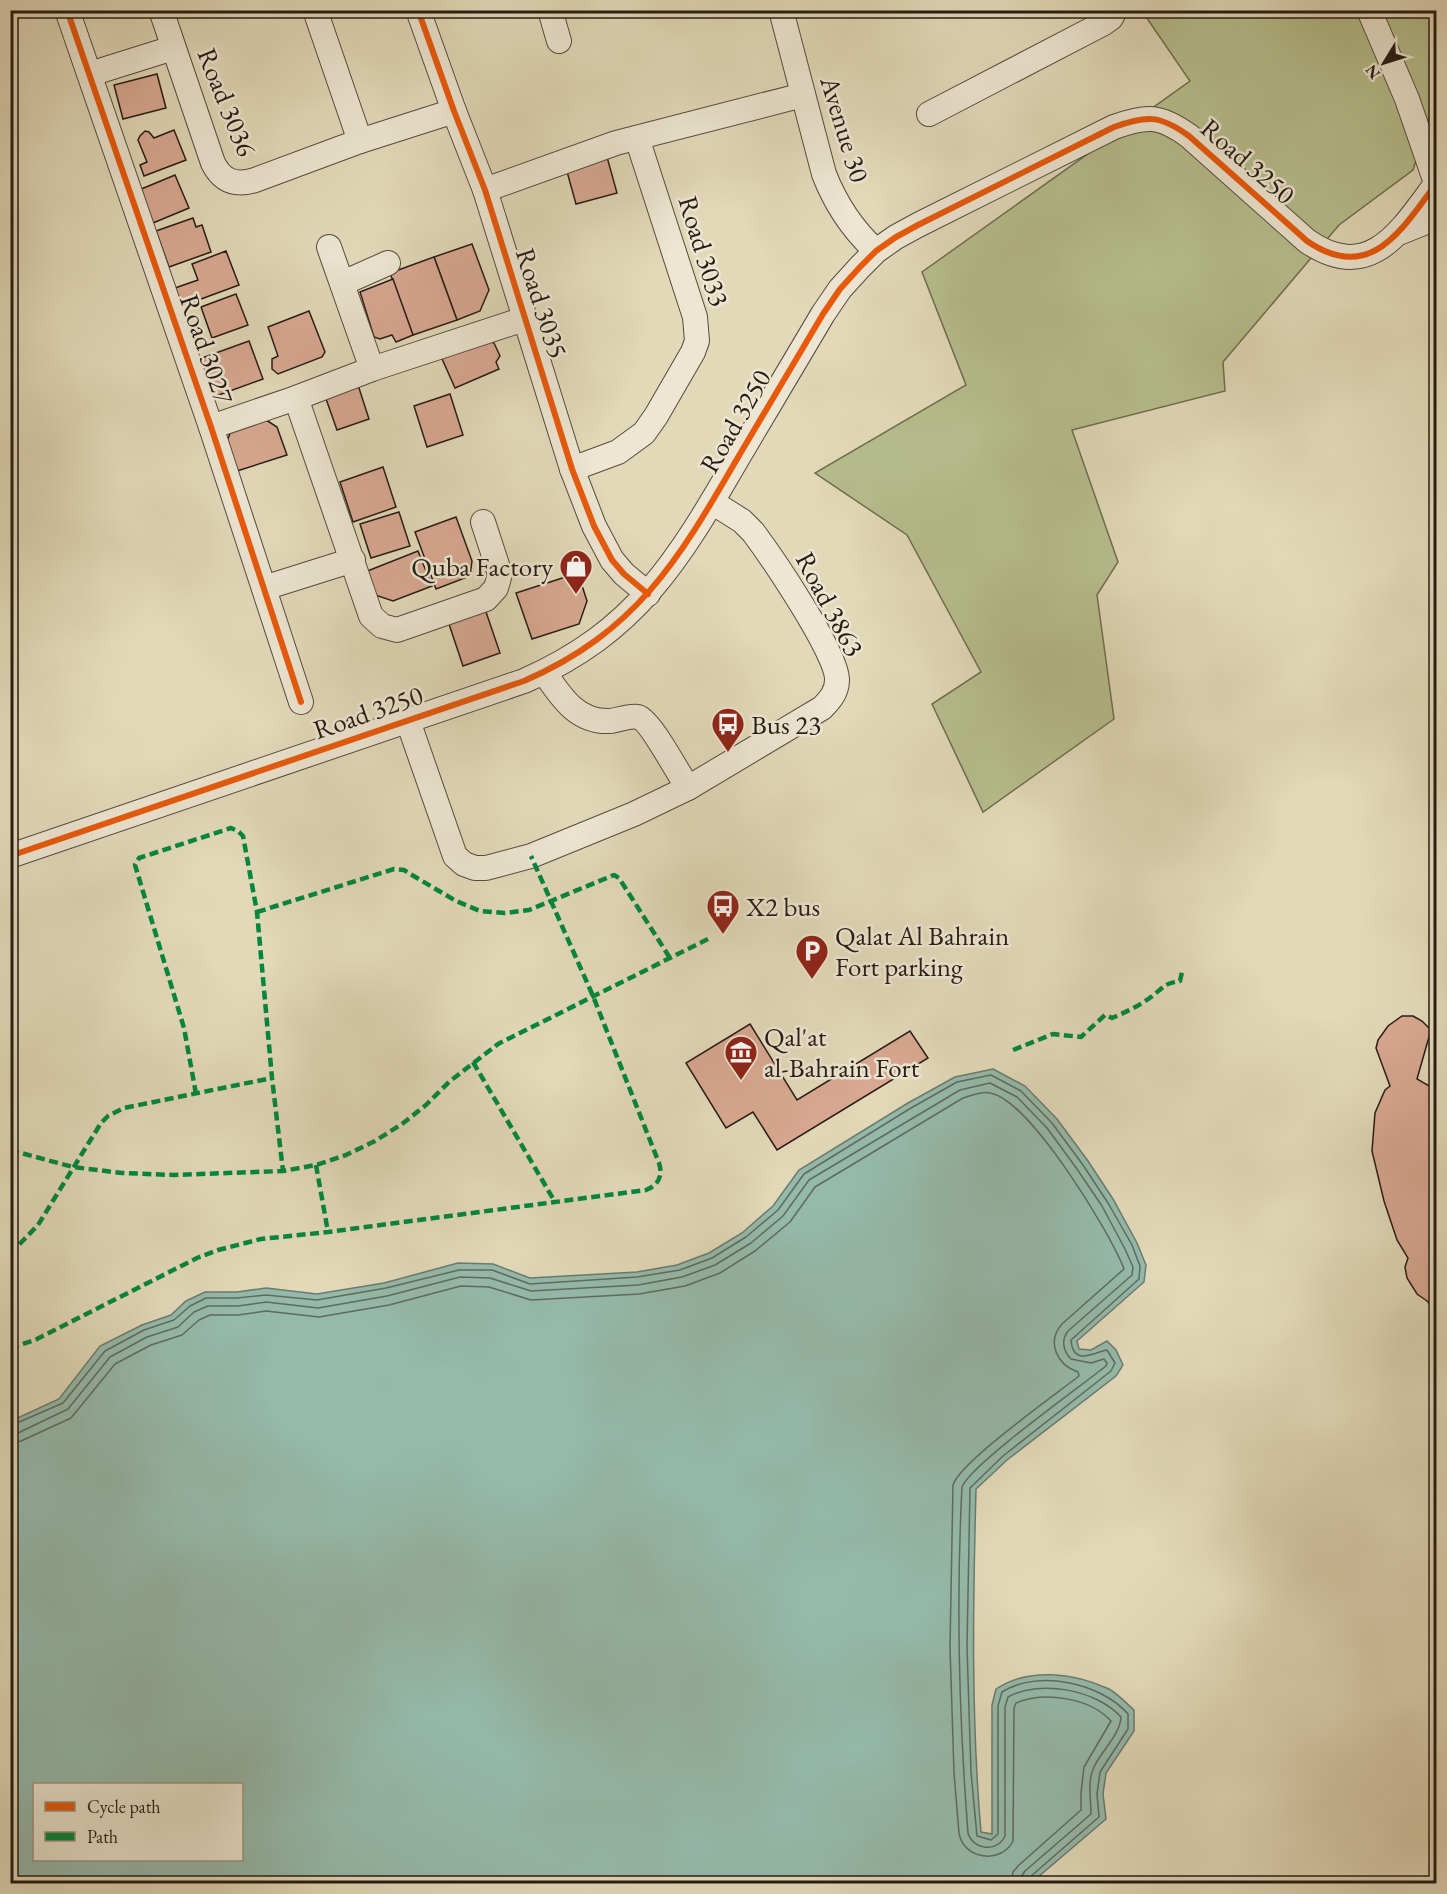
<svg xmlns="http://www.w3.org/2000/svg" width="1447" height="1894" viewBox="0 0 1447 1894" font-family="'EB Garamond',serif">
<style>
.green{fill:#b6be8d;stroke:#6e6d50;stroke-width:1.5}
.water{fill:#95baab;stroke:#697b6f;stroke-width:1.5;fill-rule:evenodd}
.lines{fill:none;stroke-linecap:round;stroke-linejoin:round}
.shore{stroke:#5e6b60;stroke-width:1.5}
.building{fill:#d8a892;stroke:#271c14;stroke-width:1.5}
.minor-casing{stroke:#564b3d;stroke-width:26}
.minor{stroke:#ece6d2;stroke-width:24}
.quiet{stroke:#00873e;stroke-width:4.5;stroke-dasharray:9 4.5;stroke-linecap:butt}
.cycleway-casing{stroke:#ece6d2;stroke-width:10}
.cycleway{stroke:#e8590c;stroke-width:6}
.labels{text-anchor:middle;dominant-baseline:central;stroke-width:5;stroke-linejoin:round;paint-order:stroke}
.street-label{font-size:27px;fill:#271c14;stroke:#ece6d2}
.poi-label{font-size:27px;fill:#271c14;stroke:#ece6d2;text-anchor:start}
</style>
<rect width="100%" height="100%" fill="#e2d9b9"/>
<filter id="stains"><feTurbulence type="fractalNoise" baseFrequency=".00333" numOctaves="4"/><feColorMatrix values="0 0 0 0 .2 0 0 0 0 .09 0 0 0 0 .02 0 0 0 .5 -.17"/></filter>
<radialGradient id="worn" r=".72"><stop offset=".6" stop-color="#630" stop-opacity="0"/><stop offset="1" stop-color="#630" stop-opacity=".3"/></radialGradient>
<path class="green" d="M1142 11H1436V96L1413 170 1339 225 1223 362 1225 391 1072 430 1118 562 1097 595 1114 719 983 812 932 704 981 672 907 535 815 473 966 385 922 272 1190 81Z"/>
<path class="water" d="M993 1069 1025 1086 1057 1119 1088 1161 1113 1199 1137 1243 1146 1265 1144 1282 1077 1341 1079 1349 1091 1350 1107 1341 1116 1350 1123 1365 1116 1376 1007 1460 976 1489C973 1603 971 1718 981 1832L992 1834V1705L996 1689C1029 1667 1074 1673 1109 1689 1118 1694 1126 1703 1134 1710V1731L1106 1773 1103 1794 1106 1819 1031 1883H11V1421L59 1399 100 1346 142 1325 171 1315 186 1301 205 1292H237L266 1288 317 1294 384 1283 458 1263 493 1264 530 1278 637 1272 677 1265 709 1253 742 1233 773 1206 799 1170 908 1103 955 1077ZM34 1784H242V1860H34Z"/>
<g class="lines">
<g class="shore">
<path d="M10 1426 63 1403 105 1351 144 1330 174 1320 190 1306 206 1298H237L266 1295 317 1300 386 1288 459 1270H492L530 1284 637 1277 680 1270 712 1258 746 1237 778 1210 804 1174 911 1108 957 1082 991 1075 1021 1091 1052 1123 1083 1165 1108 1203 1132 1245 1140 1266 1139 1279 1071 1340C1073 1367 1094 1352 1107 1350L1115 1363 1111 1371 1003 1456 970 1488 967 1647 971 1772 977 1836 991 1840 998 1834V1706L1002 1692C1038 1669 1101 1683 1128 1714V1729L1100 1772 1097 1794 1099 1817 1030 1877 1028 1884"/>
<path d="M10 1434 18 1433 68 1409 110 1357 147 1337 178 1327 194 1312 208 1306H238L266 1302 318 1308 387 1296 460 1277 490 1278 531 1291 638 1285 682 1277 715 1265 751 1243 783 1216 809 1180 960 1090 990 1083 1017 1097 1047 1128 1077 1169 1102 1206 1125 1249 1133 1267 1132 1275 1068 1331C1061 1340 1063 1351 1071 1359L1091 1363 1104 1359 1107 1363 1106 1366C1081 1386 970 1465 962 1487 956 1601 959 1718 968 1833 973 1850 997 1853 1005 1836V1707L1008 1697C1040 1679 1097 1690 1121 1717 1120 1735 1102 1750 1094 1767 1087 1781 1091 1799 1091 1814L1025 1871 1021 1877 1020 1884"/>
<path d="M10 1443 21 1441 71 1418 115 1364 151 1345 182 1335 199 1320 210 1315H238L266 1311 319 1317 389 1305 461 1286 489 1287 531 1300 639 1294 685 1286 720 1273 755 1251 790 1222 815 1187 963 1098C970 1096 982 1091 990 1093 1029 1099 1110 1232 1124 1269L1062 1324C1046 1342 1057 1365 1078 1372L1079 1376C1055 1395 960 1462 953 1485L950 1647 954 1773 959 1833C963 1859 1001 1865 1013 1841L1014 1708 1016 1703C1045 1691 1090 1698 1111 1721L1084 1767 1081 1793V1810L1019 1865 1013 1872 1011 1884"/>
</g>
</g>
<g class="building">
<path d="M157 74 166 108 123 119 114 85Z"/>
<path d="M174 130 186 160 144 176 140 165 147 162 138 140 140 136 145 131 149 132 154 138Z"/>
<path d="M607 157 617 193 576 204 566 168Z"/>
<path d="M175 175 189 208 153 223 139 190Z"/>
<path d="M193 218 196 227 202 225 211 252 169 267 156 231Z"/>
<path d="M472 244 489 290 480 311 457 320 434 257Z"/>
<path d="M226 251 239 285 182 306 175 288 198 280 192 264Z"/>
<path d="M434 257 457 320 413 335 390 273Z"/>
<path d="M393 279 413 335 396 342 392 335 380 339 374 337 360 292Z"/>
<path d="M236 294 248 325 212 338 201 307Z"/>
<path d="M309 311 325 352 322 357 278 374 272 369V359L278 356 268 327Z"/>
<path d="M249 341 263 379 216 396 202 358Z"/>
<path d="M488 341 494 343 500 356 496 362 499 369 455 388 439 352Z"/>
<path d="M358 385 369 419 337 430 325 396Z"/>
<path d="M450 394 463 435 427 447 414 406Z"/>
<path d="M263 418 277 427 287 455 237 471 227 441 232 429Z"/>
<path d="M383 467 396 507 353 522 340 482Z"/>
<path d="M399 512 410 546 371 558 360 524Z"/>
<path d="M456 517 472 561 470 576 436 589 415 532Z"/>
<path d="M418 551 432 586 393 601 375 595 365 572Z"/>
<path d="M578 573 587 601 579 624 532 639 516 593Z"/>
<path d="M485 609 500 653 463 666 447 618Z"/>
<path d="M1402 1016H1413L1422 1021 1431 1030 1417 1079 1436 1090V1311L1427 1301 1417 1294 1407 1278 1405 1267 1408 1258 1397 1240 1384 1201 1372 1151 1375 1113 1385 1090 1390 1086 1376 1048 1378 1040 1388 1026Z"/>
<path d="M750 1024 797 1100 910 1031 928 1058 777 1150 753 1112 726 1128 686 1063Z"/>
</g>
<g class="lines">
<defs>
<g id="minor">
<path d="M67 10 211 427 301 702"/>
<path d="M161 10 213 163C222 181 235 186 255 180L360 141 454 111"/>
<path d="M315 10 360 141"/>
<path d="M418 10 454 111 485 190 572 469 594 526 612 560 624 574 648 594"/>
<path d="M550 10 559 41"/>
<path d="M781 10 824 174C836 205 852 229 876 251"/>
<path d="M1369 10 1407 99 1434 177"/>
<path d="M90 74 173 48"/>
<path d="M929 114 1104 23 1111 18 1115 10"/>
<path d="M485 190 616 143 803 95"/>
<path d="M1401 232 1436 218"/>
<path d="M329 247 372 369"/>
<path d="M343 283 388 263"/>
<path d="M296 398 371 616 382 626 397 630 486 599 496 588 500 574 483 522"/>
<path d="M211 427 296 398 372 369 524 319"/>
<path d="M572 469 618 452 644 433 656 416 693 352 697 341 695 317 637 138"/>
<path d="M264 588 353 560"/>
<path d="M544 672C561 697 577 723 611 721 618 720 631 715 638 717 651 721 679 775 688 788"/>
<path d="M408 721 455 856 464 864 475 868H486L531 856 634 814 688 788 822 708C830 700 837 692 837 680 838 654 771 556 753 532L742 521 712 502"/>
<path d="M10 856 524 681C636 632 678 561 737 459 766 411 794 362 823 314L840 289 860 267 876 251 896 237 918 225 1114 127C1147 115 1160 115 1189 136L1307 241C1368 283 1399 234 1433 188"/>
</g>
</defs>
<use href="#minor" class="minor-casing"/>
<use href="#minor" class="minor"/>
<g class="quiet">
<path d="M257 912 394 869 404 870 412 875 456 901 480 911 505 913 529 910 614 875 619 878 670 958"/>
<path d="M1013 1050 1053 1034 1081 1037 1105 1015 1112 1018C1126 1012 1139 1006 1151 997 1163 988 1164 983 1180 981L1182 972"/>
<path d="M473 1062 555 1202"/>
<path d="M196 1094 184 1028 135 865 139 858 231 828 238 831 243 836 257 912 272 1078 283 1171"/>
<path d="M10 1150 73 1167 122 1173 174 1175 283 1171 316 1165 346 1155 375 1141 402 1124 426 1105 449 1082 498 1044 708 939"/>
<path d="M316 1165 328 1232"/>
<path d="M10 1254 38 1225 101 1123 108 1116 124 1108 272 1078"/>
<path d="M10 1348 35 1340 197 1258 218 1250 261 1239 328 1232 646 1190C659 1185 663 1175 659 1163L593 996 531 856"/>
</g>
<defs>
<g id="cycleway">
<path d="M67 10 211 427 301 702"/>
<path d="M418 10 454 111 485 190 572 469 594 526 612 560 624 574 648 594"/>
<path d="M10 856 524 681C636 632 678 561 737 459 766 411 794 362 823 314L840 289 860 267 876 251 896 237 918 225 1114 127C1147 115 1160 115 1189 136L1307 241C1368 283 1399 234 1433 188"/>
</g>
</defs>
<use href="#cycleway" class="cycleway-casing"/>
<use href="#cycleway" class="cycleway"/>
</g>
<defs>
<symbol id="shop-pin" viewBox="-11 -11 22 30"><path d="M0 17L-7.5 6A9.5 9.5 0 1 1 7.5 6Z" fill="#8f2418" stroke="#ece6d2"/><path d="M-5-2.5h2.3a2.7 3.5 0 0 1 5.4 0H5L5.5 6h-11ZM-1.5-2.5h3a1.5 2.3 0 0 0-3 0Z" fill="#fff"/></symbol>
<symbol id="bus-pin" viewBox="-11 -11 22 30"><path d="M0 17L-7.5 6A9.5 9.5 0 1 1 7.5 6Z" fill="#8f2418" stroke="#ece6d2"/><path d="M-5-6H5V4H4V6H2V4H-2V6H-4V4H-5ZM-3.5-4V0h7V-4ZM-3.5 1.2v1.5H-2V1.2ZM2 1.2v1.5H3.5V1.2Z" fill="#fff"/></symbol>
<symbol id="parking-pin" viewBox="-11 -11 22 30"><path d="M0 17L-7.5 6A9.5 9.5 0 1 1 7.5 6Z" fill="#8f2418" stroke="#ece6d2"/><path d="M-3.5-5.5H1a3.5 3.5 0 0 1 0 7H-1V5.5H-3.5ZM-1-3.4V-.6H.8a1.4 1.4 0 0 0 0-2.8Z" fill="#fff"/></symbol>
<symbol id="museum-pin" viewBox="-11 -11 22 30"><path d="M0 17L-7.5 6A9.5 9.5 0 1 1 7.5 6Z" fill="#8f2418" stroke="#ece6d2"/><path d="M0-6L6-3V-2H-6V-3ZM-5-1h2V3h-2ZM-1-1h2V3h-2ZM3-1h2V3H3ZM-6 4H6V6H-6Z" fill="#fff"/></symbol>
</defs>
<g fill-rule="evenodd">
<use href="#shop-pin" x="557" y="547" width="38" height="52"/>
<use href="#bus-pin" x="709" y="705" width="38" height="52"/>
<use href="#bus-pin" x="704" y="887" width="38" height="52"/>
<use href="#parking-pin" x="793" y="932" width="38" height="52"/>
<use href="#museum-pin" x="722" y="1033" width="38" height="52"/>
</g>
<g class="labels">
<g class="street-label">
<text transform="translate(227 102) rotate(68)">Road 3036</text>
<text transform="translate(845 129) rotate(73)">Avenue 30</text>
<text transform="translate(1248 161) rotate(41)">Road 3250</text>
<text transform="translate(704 251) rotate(73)">Road 3033</text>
<text transform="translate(542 303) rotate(72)">Road 3035</text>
<text transform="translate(207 349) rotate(71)">Road 3027</text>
<text transform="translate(735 421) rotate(-60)">Road 3250</text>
<text transform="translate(830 604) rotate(62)">Road 3863</text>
<text transform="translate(368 712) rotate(-19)">Road 3250</text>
</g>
<g class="poi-label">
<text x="553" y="566" text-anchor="end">Quba Factory</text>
<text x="751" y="724">Bus 23</text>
<text x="746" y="906">X2 bus</text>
<text x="835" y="935">Qalat Al Bahrain<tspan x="835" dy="31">Fort parking</tspan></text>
<text x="764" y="1036">Qal'at<tspan x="764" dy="31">al-Bahrain Fort</tspan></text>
</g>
</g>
<rect width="1447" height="1894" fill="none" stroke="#e2d9b9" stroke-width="36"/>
<rect x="12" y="12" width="1423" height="1870" fill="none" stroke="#271c14" stroke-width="3"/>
<rect x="18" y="18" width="1411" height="1858" fill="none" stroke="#271c14" stroke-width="1.5"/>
<rect x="33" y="1783" width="210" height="78" fill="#ece6d2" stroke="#9d9586" stroke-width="1.5"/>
<rect x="45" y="1802" width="30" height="9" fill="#e8590c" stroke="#9d9586" stroke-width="1.5"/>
<text x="87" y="1813" font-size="18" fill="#271c14">Cycle path</text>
<rect x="45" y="1832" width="30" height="9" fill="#00873e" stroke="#9d9586" stroke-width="1.5"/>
<text x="87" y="1843" font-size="18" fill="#271c14">Path</text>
<g transform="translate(1384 63) rotate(232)" stroke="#ece6d2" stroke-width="4.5" paint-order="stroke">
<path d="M0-4.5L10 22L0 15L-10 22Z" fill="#271c14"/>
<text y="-9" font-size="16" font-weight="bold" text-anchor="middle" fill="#271c14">N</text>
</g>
<rect width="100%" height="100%" filter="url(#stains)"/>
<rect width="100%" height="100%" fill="url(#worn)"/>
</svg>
